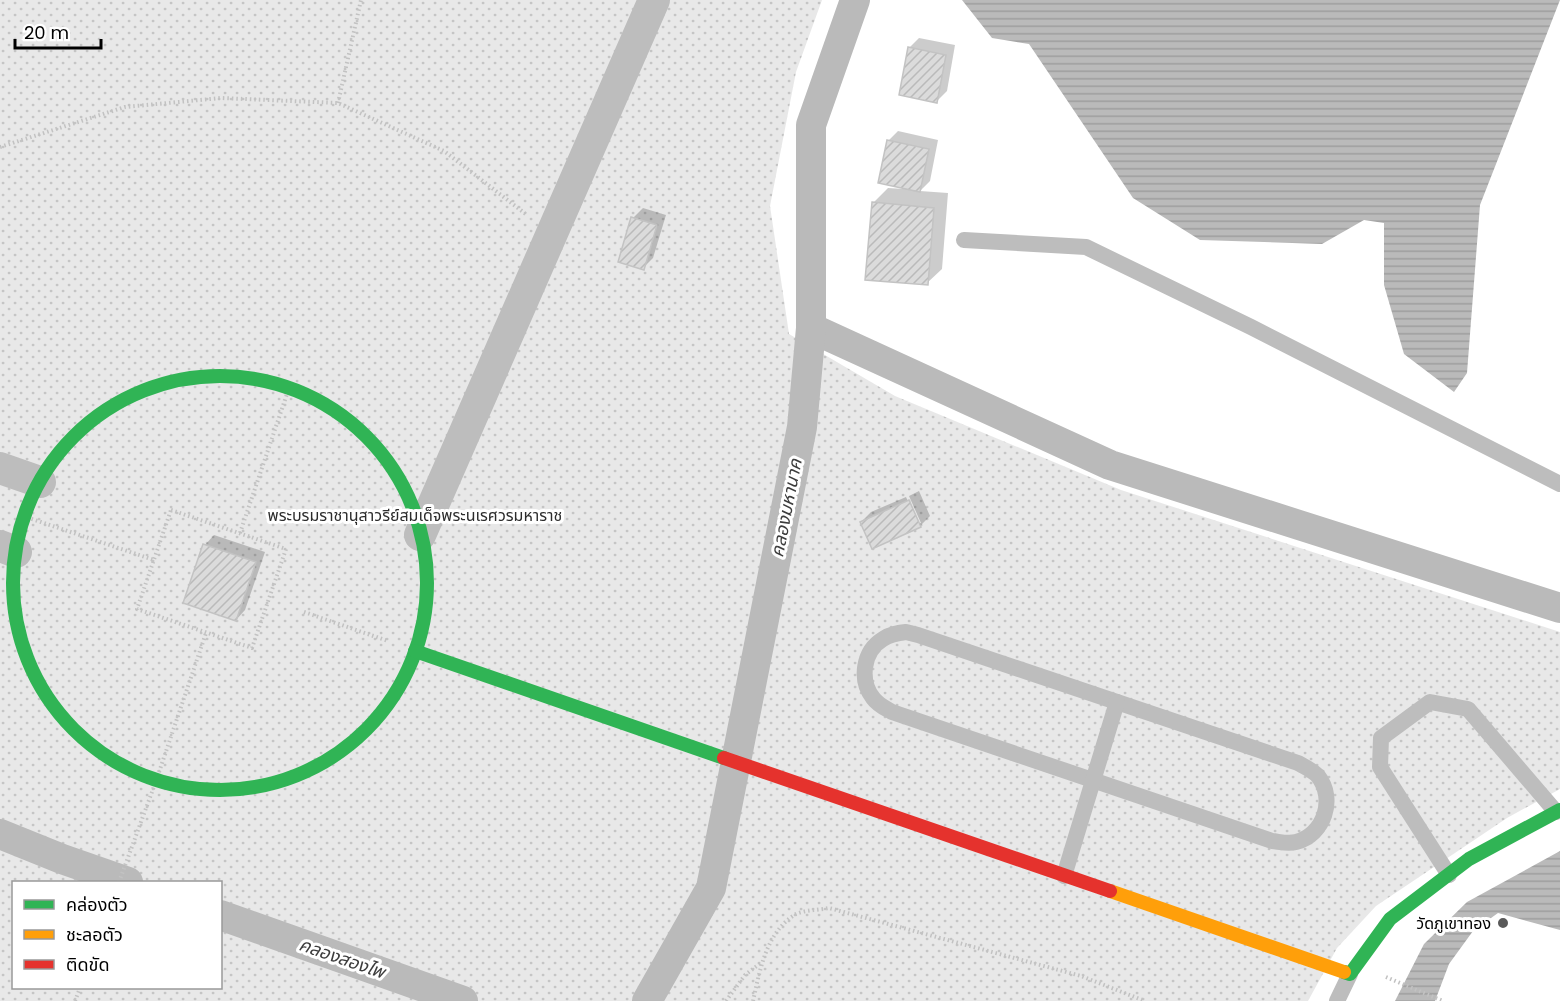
<svg xmlns="http://www.w3.org/2000/svg" width="1560" height="1001" viewBox="0 0 1560 1001" font-family="Poppins,'Noto Sans Thai',sans-serif">
<style>
.grass{fill:url(#grass-dots);fill-rule:evenodd}
.water{fill:url(#water-rules)}
.shadow{fill:#0003}
.lines{fill:none;stroke-linecap:round;stroke-linejoin:round}
.canal{stroke:#bababa;stroke-width:30}
.building{fill:url(#building-hatch);stroke:#c3c3c3;stroke-width:1.5}
.path{stroke:#c2c2c2;stroke-width:4;stroke-dasharray:1.5 3;stroke-linecap:butt}
.lane{stroke:#bdbdbd;stroke-width:16}
.street{stroke:#bdbdbd;stroke-width:32}
.fast{stroke:#30b455;stroke-width:14}
.slow{stroke:#ff9f0a;stroke-width:14}
.jam{stroke:#e5322d;stroke-width:14}
.poi-dot{fill:#595959;stroke:#fff;stroke-width:2}
.labels{text-anchor:middle;dominant-baseline:central;stroke-width:6;stroke-linejoin:round;paint-order:stroke}
.park-label{font-size:16px;fill:#2c2c2c;stroke:#fff}
.poi-label{font-size:16px;fill:#000;stroke:#fff;text-anchor:end}
.water-label{font-size:18px;font-style:italic;fill:#3d3d3d;stroke:#fff}
</style>
<defs>
<pattern id="grass-dots" width="8" height="8" patternUnits="userSpaceOnUse" patternTransform="scale(1.5)"><rect width="8" height="8" fill="#e8e8e8"/><path d="M2 2h.1M6 6h.1" fill="none" stroke="#c5c5c5" stroke-width="1.8" stroke-linecap="round"/></pattern>
<pattern id="water-rules" width="6" height="5" patternUnits="userSpaceOnUse" patternTransform="scale(1.5)"><rect width="6" height="5" fill="#bababa"/><path d="M0 2.5h6" fill="none" stroke="#9e9e9e"/></pattern>
<pattern id="building-hatch" width="6" height="6" patternUnits="userSpaceOnUse" patternTransform="scale(1.5)"><rect width="6" height="6" fill="#dbdbdb"/><path d="M-1 1l2-2M0 6l6-6M5 7l2-2" fill="none" stroke="#bababa"/></pattern>
</defs>
<rect width="100%" height="100%" fill="#fff"/>
<path class="grass" d="M0 0H822L796 72 770 206 789 334 895 396 1121 490 1560 632V789L1507 818 1376 906 1337 948 1308 1001H0ZM14 882H220V988H14Z"/>
<g class="water">
<path d="M962 0H1560L1480 205 1467 373 1454 392 1404 354 1384 285V223L1364 220 1322 244 1200 240 1133 198 1029 44 992 38Z"/>
<path d="M1560 851V930L1498 913 1473 931 1449 964 1435 1001H1395L1424 944 1467 902Z"/>
</g>
<g class="shadow">
<path d="M919 38 955 45 947 91 937 101 909 48Z"/>
<path d="M898 131 938 140 930 181 920 191 948 193 942 269 927 283 873 203 888 188 904 189 888 141Z"/>
<path d="M643 208 666 215 653 258 643 268 633 218Z"/>
<path d="M919 491 930 516 920 526 861 522 871 512 906 497 918 523H921L909 496Z"/>
<path d="M214 535 265 552 245 610 236 620 205 545Z"/>
</g>
<g class="lines">
<g class="canal">
<path d="M811 328 1110 465 1560 608"/>
<path d="M0 834 62 859 128 882"/>
<path d="M220 915 463 1001"/>
<path d="M647 1001 711 888 802 427 811 328V125L855 0"/>
</g>
</g>
<g class="building">
<path d="M908 47 946 55 937 103 899 95Z"/>
<path d="M887 140 929 149 920 192 878 183Z"/>
<path d="M872 202 934 208 928 285 865 280Z"/>
<path d="M631 217 657 225 644 270 618 262Z"/>
<path d="M909 500 921 527 872 549 860 522Z"/>
<path d="M203 544 256 562 236 621 183 603Z"/>
</g>
<g class="lines">
<g class="path">
<path d="M338 103 361 0"/>
<path d="M0 147 125 107 221 98 338 103 444 151 527 215"/>
<path d="M171 510 286 549 252 648 137 609Z"/>
<path d="M23 516 154 560"/>
<path d="M240 533 289 388"/>
<path d="M304 612 388 641"/>
<path d="M119 882 156 781 206 633"/>
<path d="M1386 977 1443 1001"/>
<path d="M75 1001 80 988"/>
<path d="M726 1001 745 975 762 962"/>
<path d="M753 1001C760 970 766 932 796 914 805 910 819 910 829 908L1081 976 1145 1001"/>
</g>
<g class="lane">
<path d="M964 240 1086 247 1251 327 1560 484"/>
<path d="M906 632 918 635 1298 763C1305 767 1312 770 1318 776 1336 799 1324 835 1296 842 1288 844 1281 842 1272 841L892 712C885 708 878 705 873 698 859 680 863 651 883 639 890 634 898 633 906 632Z"/>
<path d="M1449 875 1380 767 1381 738 1430 702 1468 709 1556 812"/>
<path d="M1064 876 1117 702"/>
<path d="M1337 1001 1350 974"/>
</g>
<g class="street">
<path d="M0 468 40 482"/>
<path d="M420 535 654 0"/>
<path d="M0 546 16 552"/>
</g>
<g class="fast">
<circle cx="220" cy="583" r="207"/>
<path d="M415 651 724 758"/>
<path d="M1344 972 1350 974 1390 919 1469 859 1560 810"/>
</g>
<path class="slow" d="M1110 891 1344 972"/>
<path class="jam" d="M724 758 1110 891"/>
</g>
<circle class="poi-dot" cx="1503" cy="923" r="6"/>
<g class="labels">
<g class="park-label">
<text x="415" y="515">พระบรมราชานุสาวรีย์สมเด็จพระนเรศวรมหาราช</text>
</g>
<g class="poi-label">
<text x="1491" y="923">วัดภูเขาทอง</text>
</g>
<g class="water-label">
<text transform="translate(786 508) rotate(-79)">คลองมหานาค</text>
<text transform="translate(342 958) rotate(19)">คลองสองไพ</text>
</g>
</g>
<rect x="12" y="881" width="210" height="108" fill="#ffffff" stroke="#999999" stroke-width="1.5"/>
<rect x="24" y="900" width="30" height="9" fill="#30b455" stroke="#999999" stroke-width="1.5"/>
<text x="66" y="911" font-size="18" fill="#000000">คล่องตัว</text>
<rect x="24" y="930" width="30" height="9" fill="#ff9f0a" stroke="#999999" stroke-width="1.5"/>
<text x="66" y="941" font-size="18" fill="#000000">ชะลอตัว</text>
<rect x="24" y="960" width="30" height="9" fill="#e5322d" stroke="#999999" stroke-width="1.5"/>
<text x="66" y="971" font-size="18" fill="#000000">ติดขัด</text>
<path d="M15 39v9h86v-9" fill="none" stroke="#000000" stroke-width="3"/>
<text x="24" y="39" font-size="18" fill="#000000" stroke="#ffffff" stroke-width="4.5" paint-order="stroke">20 m</text>
</svg>
